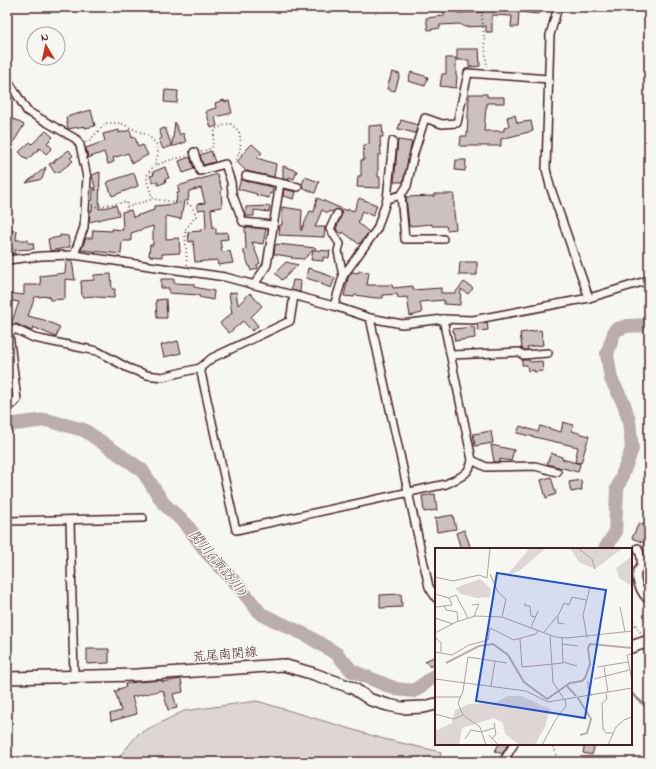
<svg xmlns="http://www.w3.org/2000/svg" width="656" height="769" viewBox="0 0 656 769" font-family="'Indie Flower','Klee One',sans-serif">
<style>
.green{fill:#ddd6d5;stroke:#947a80}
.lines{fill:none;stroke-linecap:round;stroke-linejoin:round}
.stream{stroke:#8e747a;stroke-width:2.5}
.river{stroke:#bbadae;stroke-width:14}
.building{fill:#ccc1c0;stroke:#4a1f2b}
.minor-casing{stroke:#4a1f2b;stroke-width:10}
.primary-casing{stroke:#4a1f2b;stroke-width:14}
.path{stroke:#4a1f2b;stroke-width:1.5;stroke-dasharray:1 3;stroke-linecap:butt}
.minor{stroke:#f6f6f2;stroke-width:7}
.primary{stroke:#f6f6f2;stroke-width:11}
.labels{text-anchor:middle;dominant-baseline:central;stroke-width:3;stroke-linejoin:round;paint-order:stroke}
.street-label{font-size:13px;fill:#4a1f2b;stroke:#f6f6f2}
.water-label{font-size:14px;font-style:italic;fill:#6c4a52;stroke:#f6f6f2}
.inset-river{fill:none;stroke:#bbadae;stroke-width:2}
.inset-road{fill:none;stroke:#b1a0a2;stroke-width:1}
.view{fill:#1d4ed8;fill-opacity:0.15;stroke:#1d4ed8;stroke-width:2}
.inset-edge{fill:none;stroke:#4a1f2b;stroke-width:2}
</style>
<rect width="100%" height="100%" fill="#f6f6f2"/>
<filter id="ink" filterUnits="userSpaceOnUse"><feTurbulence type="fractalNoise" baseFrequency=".025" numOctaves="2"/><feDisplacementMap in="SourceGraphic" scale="8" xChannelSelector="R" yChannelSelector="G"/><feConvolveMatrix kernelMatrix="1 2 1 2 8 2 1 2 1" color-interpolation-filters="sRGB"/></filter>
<g filter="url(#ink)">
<path class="green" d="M257 701 384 739 441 752 439 762H115L138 734 184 711Z"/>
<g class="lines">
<path class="stream" d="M631 693 649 709"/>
<g class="river">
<path d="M7 427 14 424 46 420 84 430 142 470 164 504 186 524 208 554 236 583 261 614 306 635 337 654 352 671 396 689 414 691 436 675"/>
<path d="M605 549 615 533 617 489 632 449 629 421 624 404 611 379 607 354 615 330 627 326 649 325"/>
</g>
</g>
<g class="building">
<path d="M484 7H540L539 14 519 12 518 27H511L512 16 492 15V32H486V26L465 27 459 24 440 25V28L428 30 426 18 444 16V10H458V13L484 12Z"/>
<path d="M457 49H479L480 66 469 67V60H457Z"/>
<path d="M446 58H456V76H457L456 88 440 86 442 74H446Z"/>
<path d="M392 72 400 74 395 91 387 89Z"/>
<path d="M411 72 428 77 425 86 408 81Z"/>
<path d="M165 90 178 91 177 103 164 102Z"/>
<path d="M469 94H487V97H504V103H487V107H486L484 131H504V128L509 126 507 117 515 115 517 123 531 121 533 131 501 139V146H460L461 136H467Z"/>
<path d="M224 100 225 102 229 101 232 113 215 117 217 126 211 128 206 111 216 108 215 103Z"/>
<path d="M91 110 95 126 85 128V126L68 129 66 117Z"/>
<path d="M14 119 24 125 13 143 7 139V131Z"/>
<path d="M401 120 418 125 415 133 398 129Z"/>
<path d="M175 122 180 135 183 133 186 142 175 146H172Z"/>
<path d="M382 125 383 137H380L381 155H378V177H380V188L357 187 358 176H361V160H364L363 145 369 144V126Z"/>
<path d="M165 128 172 146 163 149 159 140 162 138 159 130Z"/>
<path d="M119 130V133L130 130 132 138 135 137 138 147 143 145 148 155 132 163 128 153 113 158 114 162 108 164 104 152 88 158 86 148 105 141 103 134Z"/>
<path d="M46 131 53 137 47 143 52 148 46 154 40 148 27 160 19 152 30 142 32 144Z"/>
<path d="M398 140 412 142 403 182H394Z"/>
<path d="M252 144 262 153 257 158 276 164 274 177 246 171 237 162 242 156 241 155Z"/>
<path d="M69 150 73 156 70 158 73 161 59 172 57 171 55 173 49 164 55 162 54 161Z"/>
<path d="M211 151 215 162 203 165 200 155Z"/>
<path d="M190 157 194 169 183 173 179 161Z"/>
<path d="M456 160H466L465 171 455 170Z"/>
<path d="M283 166 297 171 294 179 289 177 288 180 283 179Z"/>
<path d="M46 167 42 179 26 183Z"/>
<path d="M165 167 169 178 165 179 166 182 158 185 157 181 153 183 150 176 154 175 153 172Z"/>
<path d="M100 172 99 209 116 205 119 215 89 222 90 211H92L93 187 96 191 92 175Z"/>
<path d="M134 173 138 186 112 196 107 182Z"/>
<path d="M217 174 222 190H221L222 207 211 209 213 228H216V234L227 232 228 239 220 240 222 252 230 251 233 263 218 265 217 260 195 262 193 241 189 242 188 232 201 231V229L206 228 205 209 198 210 197 204 205 203 201 188 189 191 188 201H184L181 219 166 216V239L179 238 180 253 162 254V257L149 256 150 245H153V226L131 233V241H122L121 254 81 250 86 238H92L93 230 112 231V229L123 230 122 212 131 210 133 217 154 210V206L176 204 177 193H179L178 186Z"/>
<path d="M305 177 319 182 315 193 303 188 302 184Z"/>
<path d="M241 179 245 181 273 187 272 194 270 193 269 198 256 195 257 194 238 189Z"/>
<path d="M284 189 296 192 294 199 283 196Z"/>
<path d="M434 194H454V212L456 229 447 230 446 226H432V224L409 226 406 197 434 196Z"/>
<path d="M317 198 347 211 348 209 354 211 359 198 377 205 373 216 362 211 358 223 369 232 359 244 343 232 342 234 338 231 336 229 342 214 341 211 337 209 332 212 329 211 328 213 322 210 315 227H325L324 237 279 235 280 225H282V207L302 210 301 231 310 211 314 212Z"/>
<path d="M270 206 269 212 254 210V216H246V207Z"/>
<path d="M245 227 266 229 263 244 252 242 260 263 257 265 258 268 251 271 243 250 246 249Z"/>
<path d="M7 230 17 231 16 240H28V243H33L34 249 15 250V254L7 253Z"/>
<path d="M60 235 68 236 70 247 50 251 48 239 60 237Z"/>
<path d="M277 244 316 248 314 250 330 251 329 258 323 257V261L311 260 313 250 304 259 291 258 292 257 274 254 275 245H277Z"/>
<path d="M66 261H72L75 280 65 279V299L50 300 49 296 35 297 28 316 44 320 60 327 56 337 33 327 32 331 17 324H11L19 302 7 300V293L24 295V285H41L40 276 65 273Z"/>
<path d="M286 262 298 265 282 280 275 273Z"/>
<path d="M460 262H477V275H459Z"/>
<path d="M308 268 322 272V273L335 278 331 288 321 284 322 283 306 278Z"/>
<path d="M359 271 369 272 367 285H392L393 288 413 286V290L441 288V293H455L464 282 473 288 468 294 461 289 460 305 444 304V300L420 302 422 313 410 316 407 297 398 298 397 294 383 295V298H376L355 295 354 297 344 296 348 278 352 272 358 273Z"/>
<path d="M111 274 112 289H115L114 298 95 297 96 296 82 297 81 281 94 280V275Z"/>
<path d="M161 279H174V283L194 284V287L214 291 213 300 199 297V295L169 293V288H161Z"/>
<path d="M293 280 301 281 300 292 291 290Z"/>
<path d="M236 292 238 305 250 293 262 306 251 317 258 326 252 331 243 321 229 333 220 323 232 313 229 293Z"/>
<path d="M166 299 167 318H157L156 300Z"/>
<path d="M487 322 488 330 478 331 477 324Z"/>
<path d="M474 327 475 338 455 341 453 329Z"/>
<path d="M541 330 543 345 527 347 528 350H524L522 348 520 333Z"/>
<path d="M178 341 181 353 164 357 161 345Z"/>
<path d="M522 360H529L530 362 542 361 543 371 534 372V370L528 371 527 365H522Z"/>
<path d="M563 422 573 425 572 431 589 436 581 463 575 462 578 447 517 433 520 426 538 432 540 426 561 432Z"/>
<path d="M491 431 493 443 475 446 473 434Z"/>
<path d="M491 445 514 450 511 461 500 459V462H494Z"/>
<path d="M551 453 562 457V459L580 464 578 472 547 464Z"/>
<path d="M551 477 556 494 546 498 541 480Z"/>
<path d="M581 480 582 490 571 492 569 482Z"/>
<path d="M435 494 437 510 424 512 422 496Z"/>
<path d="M453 515 456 529 437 532 435 518Z"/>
<path d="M639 523 649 527V532L644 543 632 538Z"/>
<path d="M464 530 469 543 470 549H461L456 533Z"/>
<path d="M401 594 402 607 380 608V595Z"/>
<path d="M87 649H109V663L87 664Z"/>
<path d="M436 656V661L430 667 425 661Z"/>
<path d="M181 679 183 692 173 694 177 708 168 710 163 690 132 697 137 714 111 721 110 714 121 711 115 691H118V689L126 687 125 684 136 682 162 680V682Z"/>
<path d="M499 744H508L502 754 495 751Z"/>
<path d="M585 744H595L592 755 583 753Z"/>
</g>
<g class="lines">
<defs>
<g id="minor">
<path d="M558 7 550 35 546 169 550 186 589 298"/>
<path d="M7 79 27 111 76 139 80 145 87 177 84 227 74 255"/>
<path d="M194 152 200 171 225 164 231 182 232 193 243 222 273 225"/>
<path d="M246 176 298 187"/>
<path d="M401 195 405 239H443"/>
<path d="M387 199 393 141"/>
<path d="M337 214 330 229 340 244 338 251 343 276"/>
<path d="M7 260 42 256 74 255 225 277 334 306 370 318 402 324 443 319 473 320 589 298 649 280"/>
<path d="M254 285 267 265 280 183"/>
<path d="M334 306 343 276 377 229 387 199 401 195 407 186 414 153 425 118 442 124 457 123 468 73 549 79"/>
<path d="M370 318 429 587 436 598"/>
<path d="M451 355 519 352 523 355 548 353"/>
<path d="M200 368 236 530 446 484C458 478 470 475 472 460L443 319"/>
<path d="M7 405 13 404 17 400 9 333 15 329 34 338 97 351 128 368 147 375 162 377 200 368 212 358 290 321 294 296"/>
<path d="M472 460 486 467 535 466 557 472"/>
<path d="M70 520 74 677"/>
<path d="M7 521 143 518"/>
<path d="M638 548C640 553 642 559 641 564 641 567 638 569 637 572 635 583 642 594 649 601"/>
<path d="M503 762 514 744"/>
</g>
<g id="primary">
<path d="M631 647 649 641"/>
<path d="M7 678 137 675 283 665 314 674 353 688 371 700 388 705 402 708 424 707 436 704"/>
</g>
</defs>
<use href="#minor" class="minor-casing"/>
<use href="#primary" class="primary-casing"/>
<g class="path">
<path d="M481 7 487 67"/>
<path d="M86 142 90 140 106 123H120L149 136 157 145 158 154 155 165"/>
<path d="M201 152 212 148 215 129 230 123 239 131C242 146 241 152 233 165"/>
<path d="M92 207 127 202V207L153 199"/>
<path d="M187 265 185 230 196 216 194 210 189 204 153 199C151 193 148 186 147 180 145 163 176 159 188 156"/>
<path d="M631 618 641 633"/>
<path d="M550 744 555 750 559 762"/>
</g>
<use href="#minor" class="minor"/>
<use href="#primary" class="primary"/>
</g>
</g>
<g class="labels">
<g class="street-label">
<text transform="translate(225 655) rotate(-5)">荒尾南関線</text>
</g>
<g class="water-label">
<text transform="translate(217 563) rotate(50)">関川(諏訪川)</text>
</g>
</g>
<g transform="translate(435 548)">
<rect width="197" height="197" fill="#f6f6f2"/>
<path d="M95 0H111L84 23 72 27ZM135 0H188L160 21 144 14ZM197 8V38L184 30 181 20ZM45 31 56 41 55 49 42 50 26 46 20 40ZM73 148H86L115 161 110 179 100 197H85L70 186 68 175 59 170 27 180 24 197H0V183L17 175 20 162 34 156 60 155Z" fill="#ddd6d5"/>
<path class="inset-river" d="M11 115 44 98 58 96 73 107 89 134 112 151 135 135 147 133 150 130 155 116 153 100 155 96 197 100M132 138 141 148M143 150 156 171 152 185 145 187"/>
<path class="inset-road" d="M143 0 157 11 160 21M55 26 63 44 71 51 67 69M0 29 18 33 44 27 52 30 55 0M0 46 14 50 21 47 33 70M90 55V58H95L96 68 101 69M37 57 44 56 39 68M9 58 11 62 22 64 23 73M1 59 17 57 14 50M185 59 190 84M123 68V75L129 76M0 70 18 76M96 79 103 63M109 84 124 66 129 55 134 57 137 49 151 52M0 85 21 74 40 68 67 69 120 89 132 90 197 83M115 87 118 134 129 151M0 89 6 95V104M152 90 148 67 155 39M85 91 87 119 128 115 127 89M127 96 143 98M0 104 17 107 34 97 53 92 55 80 79 92 101 86 103 82M197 106 192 107 197 133M128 114 142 118M162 119 193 114M169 119 173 144M0 131 91 143 113 154 197 140M159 131 194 122M153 133V140L157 148M56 138 60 113M171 146 172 151 167 155 168 181 171 185H178M0 149H26M0 166 19 171 28 167M54 187 63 197M30 191 36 182 46 184 59 180M57 191 61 186 59 175M51 197 45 179 28 167 23 155 28 143 33 109 72 115M107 197 121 171 131 158 130 151M173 197 181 179 189 172 197 169"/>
<path class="view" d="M62 25 171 42 150 170 41 153Z"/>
<rect width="197" height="197" class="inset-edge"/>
</g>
<rect width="656" height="769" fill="none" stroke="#f6f6f2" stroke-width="24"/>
<rect x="12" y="12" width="632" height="745" fill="none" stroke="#4a1f2b" stroke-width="1.5" filter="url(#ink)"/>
<g transform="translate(46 46) rotate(351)"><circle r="19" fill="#f6f6f2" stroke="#b1a0a2"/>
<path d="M0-3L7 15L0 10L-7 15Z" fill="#c8321e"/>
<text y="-6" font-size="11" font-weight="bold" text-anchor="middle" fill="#4a1f2b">N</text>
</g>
</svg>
